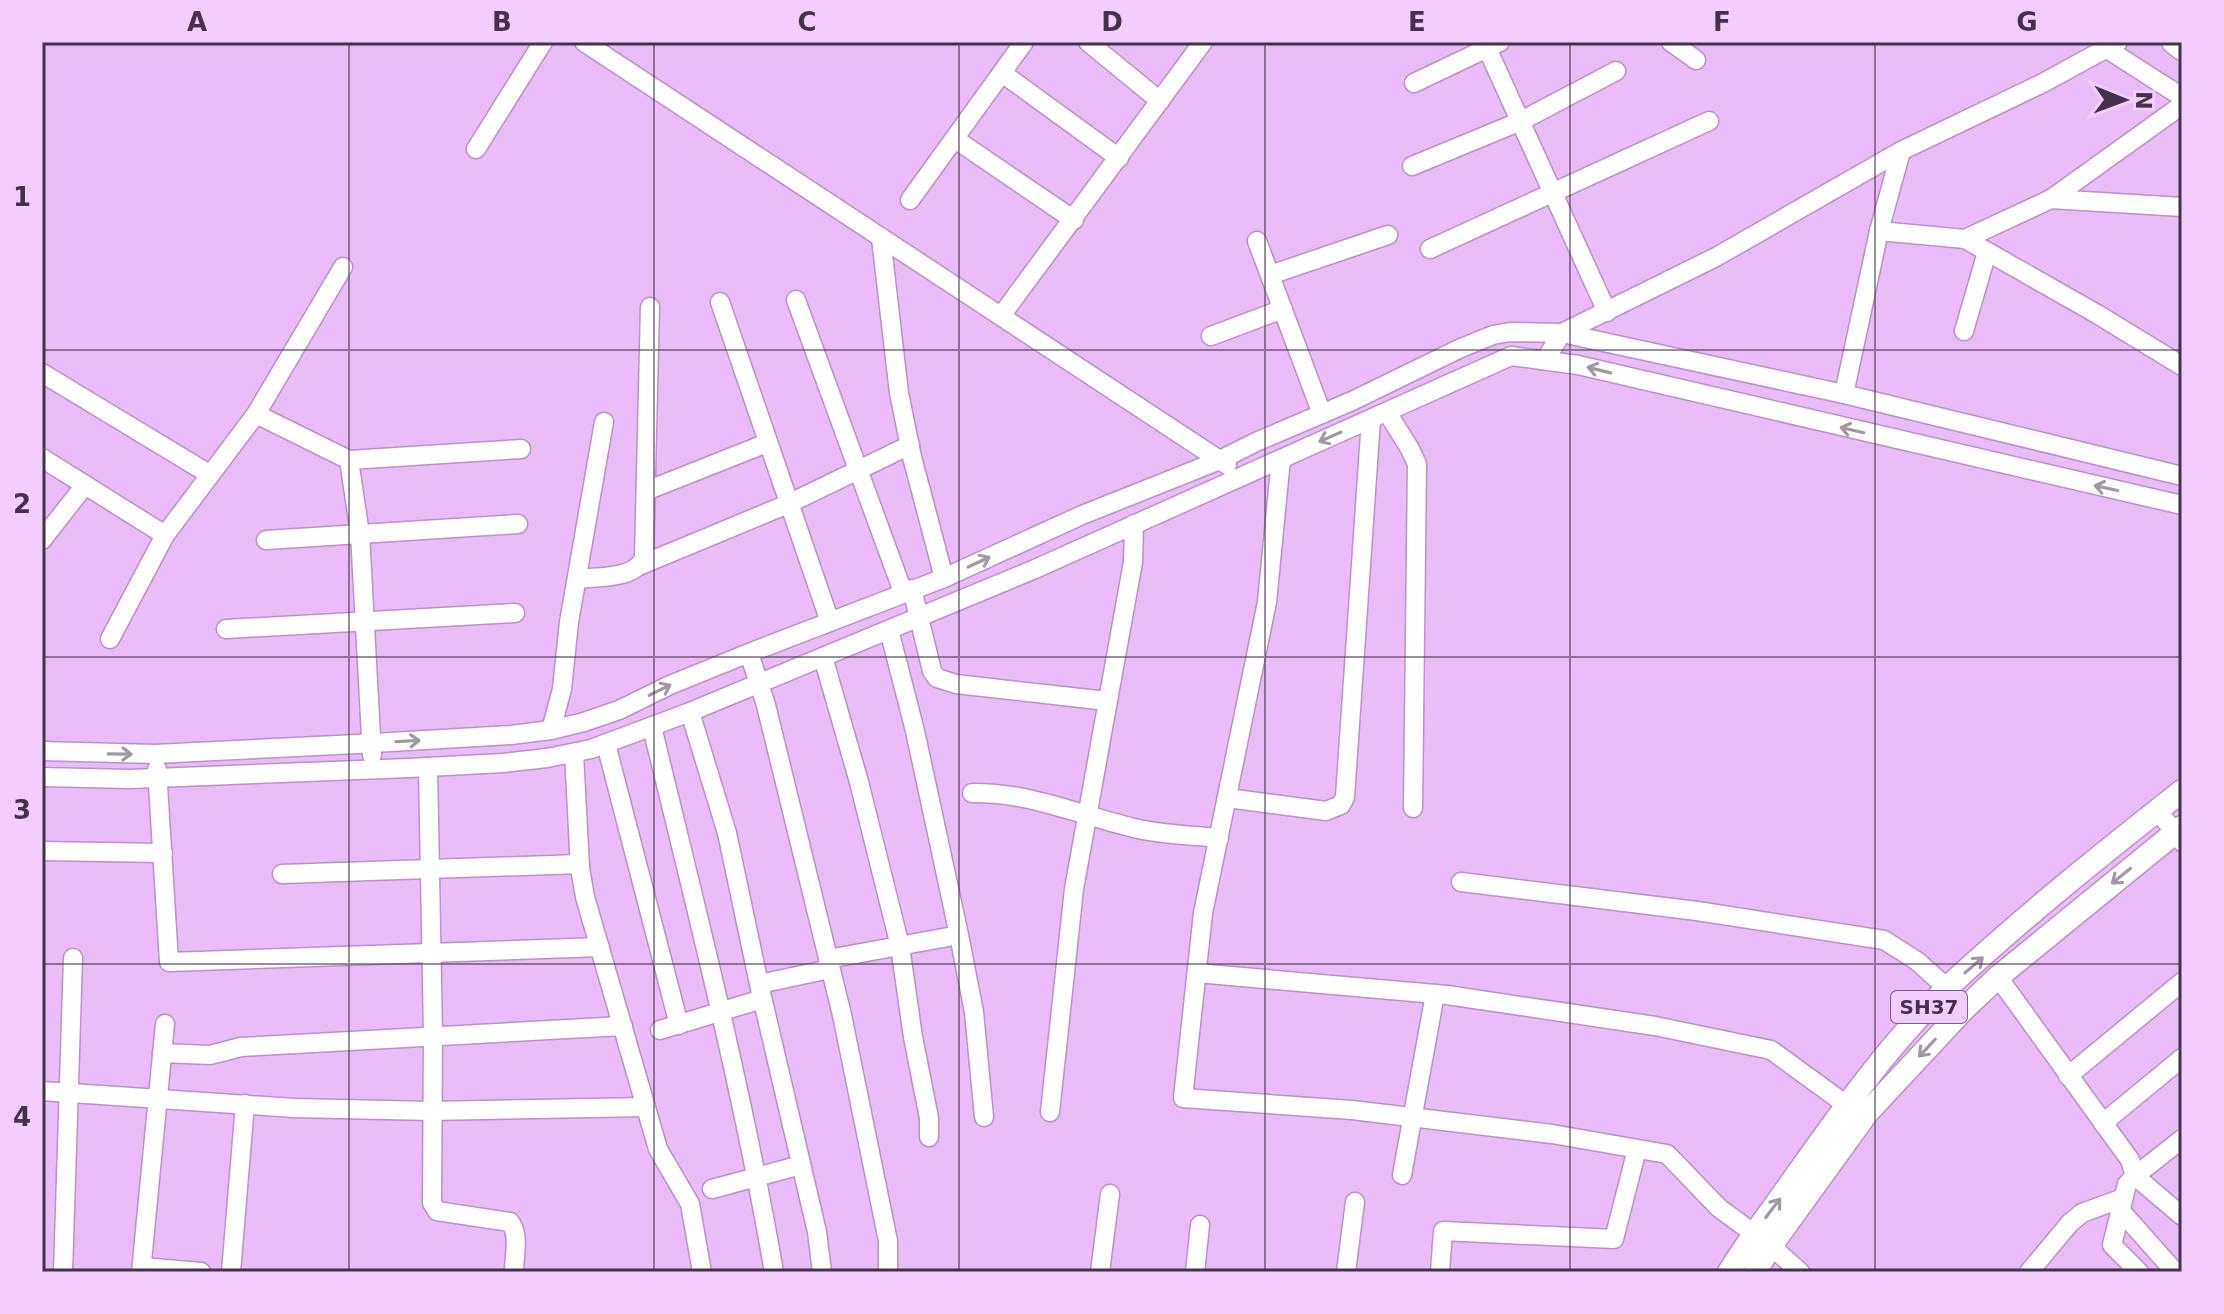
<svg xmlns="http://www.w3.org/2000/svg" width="2224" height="1314" viewBox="0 0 2224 1314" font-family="'DejaVu Sans',sans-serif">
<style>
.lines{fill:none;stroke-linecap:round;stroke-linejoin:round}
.minor-casing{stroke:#bc90ca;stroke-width:21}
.major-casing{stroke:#bc90ca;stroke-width:25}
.minor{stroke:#fff;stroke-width:18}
.major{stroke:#fff;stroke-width:22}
.oneway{stroke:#a298a4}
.grid{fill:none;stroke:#44324a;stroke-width:2;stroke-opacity:0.55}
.labels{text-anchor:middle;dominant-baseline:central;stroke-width:6;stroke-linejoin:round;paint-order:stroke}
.shield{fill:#f2cdfe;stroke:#786080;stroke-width:2}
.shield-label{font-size:20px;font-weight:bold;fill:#44324a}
.neatline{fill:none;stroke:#44324a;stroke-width:3}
.grid-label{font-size:26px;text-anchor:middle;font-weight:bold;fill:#44324a}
</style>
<rect width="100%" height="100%" fill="#eabcf8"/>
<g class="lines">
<defs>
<g id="minor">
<path d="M584 42 1227 465"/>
<path d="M1088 42 1160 101"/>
<path d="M1671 42 1696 60"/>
<path d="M1487 48 1607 312"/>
<path d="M2107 49 2182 97"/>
<path d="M1002 73 1119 158"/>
<path d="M1414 83 1500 42"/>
<path d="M955 139 1074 220"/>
<path d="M476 149 543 42"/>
<path d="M1412 166 1521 121 1616 71"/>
<path d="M2051 199 2182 105"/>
<path d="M910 200 1024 42"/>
<path d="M1879 231 1965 239 2097 314 2182 366"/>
<path d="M881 238 899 393 912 457 944 578"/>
<path d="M1965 239 2051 199 2182 207"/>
<path d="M1257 241 1322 414"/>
<path d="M1430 249 1709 121"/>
<path d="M1270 275 1388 235"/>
<path d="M796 300 903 592"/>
<path d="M720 302 830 622"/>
<path d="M1001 316 1203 42"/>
<path d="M1964 331 1987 252"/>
<path d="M1211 336 1283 309"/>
<path d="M1545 360 1562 333 1716 257 1901 151 2043 83 2118 42"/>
<path d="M42 373 209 474"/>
<path d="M1844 394 1879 231 1901 151"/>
<path d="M1387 412 1410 449 1417 464 1413 808"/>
<path d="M256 414 349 460"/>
<path d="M42 458 165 535"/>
<path d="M1281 459 1267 602 1203 913 1183 1098 1352 1110 1552 1134 1667 1154 1719 1208 1771 1246 1800 1272"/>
<path d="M646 491 767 443"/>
<path d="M42 540 85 485"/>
<path d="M266 540 518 524"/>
<path d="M641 565 788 504 910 445"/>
<path d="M577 579C598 576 634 580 644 558L650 307"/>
<path d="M912 589 932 671 937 678 956 684 1107 701"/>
<path d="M226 629 515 613"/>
<path d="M889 630 915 731 959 935 974 1012 984 1117"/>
<path d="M110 639 165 535 256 414 343 267"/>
<path d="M749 653 766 705 842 1015 888 1241V1272"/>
<path d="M823 657 859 782 900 946 913 1037 929 1118V1137"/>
<path d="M690 712 727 833 759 984 817 1232 822 1272"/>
<path d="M652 727C696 908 742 1088 774 1272"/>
<path d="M551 730 562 689 569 622 604 422"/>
<path d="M606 744 679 1025"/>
<path d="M42 751 155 754 357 744 511 735 551 730 584 722 619 710 670 685 749 653 944 578 1082 515 1220 460 1256 442 1352 401 1461 348 1493 335 1510 332 1562 333 1844 394 2182 476"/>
<path d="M574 753 580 868 585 897 658 1149 690 1204 702 1272"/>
<path d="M372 755 360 534 349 460 521 449"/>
<path d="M428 767 433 1035 432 1203 437 1211 510 1222C520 1235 514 1256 514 1272"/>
<path d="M157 769 169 962 600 947"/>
<path d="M42 777 130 779 409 768 503 763 547 758 591 749 690 712 1035 569 1511 356 1578 365 2182 505"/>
<path d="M972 793C1029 792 1079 815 1134 828 1162 835 1190 835 1219 838"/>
<path d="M1227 798 1326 811 1341 805 1345 797 1371 419"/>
<path d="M2158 811 2182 842"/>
<path d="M42 851 163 853"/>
<path d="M282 874 580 864"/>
<path d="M1461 882 1697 911 1884 940 1917 961 1947 988 1964 1009"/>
<path d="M828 959 959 935"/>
<path d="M1197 973 1447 995 1655 1026 1771 1050 1856 1112"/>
<path d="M1998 977 2130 1160 2135 1176 2127 1184 2112 1245 2139 1272"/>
<path d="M759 984 830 969"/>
<path d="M660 1030 762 999"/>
<path d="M162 1053 210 1055 241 1047 623 1026"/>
<path d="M2068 1076 2182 982"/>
<path d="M42 1091 294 1108 431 1111 646 1107"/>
<path d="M1050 1112 1074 889 1133 562 1134 524"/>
<path d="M2103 1123 2182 1058"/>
<path d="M2182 1139 2135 1176 2182 1216"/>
<path d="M1402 1175 1435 994"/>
<path d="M712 1189 801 1165"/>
<path d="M2120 1210 2175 1272"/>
<path d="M142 1267 201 1272"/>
<path d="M63 1272 73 958"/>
<path d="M141 1272 165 1024"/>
<path d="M231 1272 245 1104"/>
<path d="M1100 1272 1110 1194"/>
<path d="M1195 1272 1200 1225"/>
<path d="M1346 1272 1355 1202"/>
<path d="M1440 1272 1443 1231 1614 1239 1637 1149"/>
<path d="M2029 1272 2070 1223 2082 1213 2123 1198"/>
</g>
<g id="major">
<path d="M2173 42 2182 49"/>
<path d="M1729 1272C1749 1239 1773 1209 1795 1177 1842 1111 1889 1044 1948 987 2022 918 2102 854 2182 791"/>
<path d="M1755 1272 1771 1246 1867 1113 1964 1009 1998 977 2182 827"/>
</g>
</defs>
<use href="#minor" class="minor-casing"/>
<use href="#major" class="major-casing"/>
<use href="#minor" class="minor"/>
<use href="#major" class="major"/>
</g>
<defs><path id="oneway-shaft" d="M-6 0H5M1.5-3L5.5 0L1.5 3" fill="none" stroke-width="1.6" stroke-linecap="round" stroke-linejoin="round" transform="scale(2)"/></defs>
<g class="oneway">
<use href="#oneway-shaft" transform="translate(1599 370) rotate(-166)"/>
<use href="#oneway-shaft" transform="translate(1852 430) rotate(-167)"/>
<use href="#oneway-shaft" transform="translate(1330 437) rotate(156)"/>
<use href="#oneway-shaft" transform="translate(2106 488) rotate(-168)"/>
<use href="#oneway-shaft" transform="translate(979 562) rotate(-25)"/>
<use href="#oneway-shaft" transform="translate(660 690) rotate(-26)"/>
<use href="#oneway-shaft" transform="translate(408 741) rotate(-3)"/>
<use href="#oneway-shaft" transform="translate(120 754) rotate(1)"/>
<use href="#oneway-shaft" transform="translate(2121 876) rotate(141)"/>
<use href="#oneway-shaft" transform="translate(1974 965) rotate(-41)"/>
<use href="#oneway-shaft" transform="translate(1927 1048) rotate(133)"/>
<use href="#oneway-shaft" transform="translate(1773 1208) rotate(-53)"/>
</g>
<path class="grid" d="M349 42V1272M654 42V1272M959 42V1272M1265 42V1272M1570 42V1272M1875 42V1272M42 350H2182M42 657H2182M42 964H2182"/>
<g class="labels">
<rect class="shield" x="1891" y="991" width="76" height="32" rx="6"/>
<g class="shield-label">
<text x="1929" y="1007">SH37</text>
</g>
</g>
<rect width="2224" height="1314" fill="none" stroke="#f2cdfe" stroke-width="88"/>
<g transform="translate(2124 100) rotate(91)" stroke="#f2cdfe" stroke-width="6" paint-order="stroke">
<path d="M0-6L14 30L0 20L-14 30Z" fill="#44324a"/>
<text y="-12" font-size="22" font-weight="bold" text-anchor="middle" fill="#44324a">N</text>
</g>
<rect x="44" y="44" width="2136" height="1226" class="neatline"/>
<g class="grid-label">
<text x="197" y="31">A</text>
<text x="502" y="31">B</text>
<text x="807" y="31">C</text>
<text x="1112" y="31">D</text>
<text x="1417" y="31">E</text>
<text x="1722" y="31">F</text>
<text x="2027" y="31">G</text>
<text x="22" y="206">1</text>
<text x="22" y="513">2</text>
<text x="22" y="819">3</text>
<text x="22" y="1126">4</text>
</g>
</svg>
